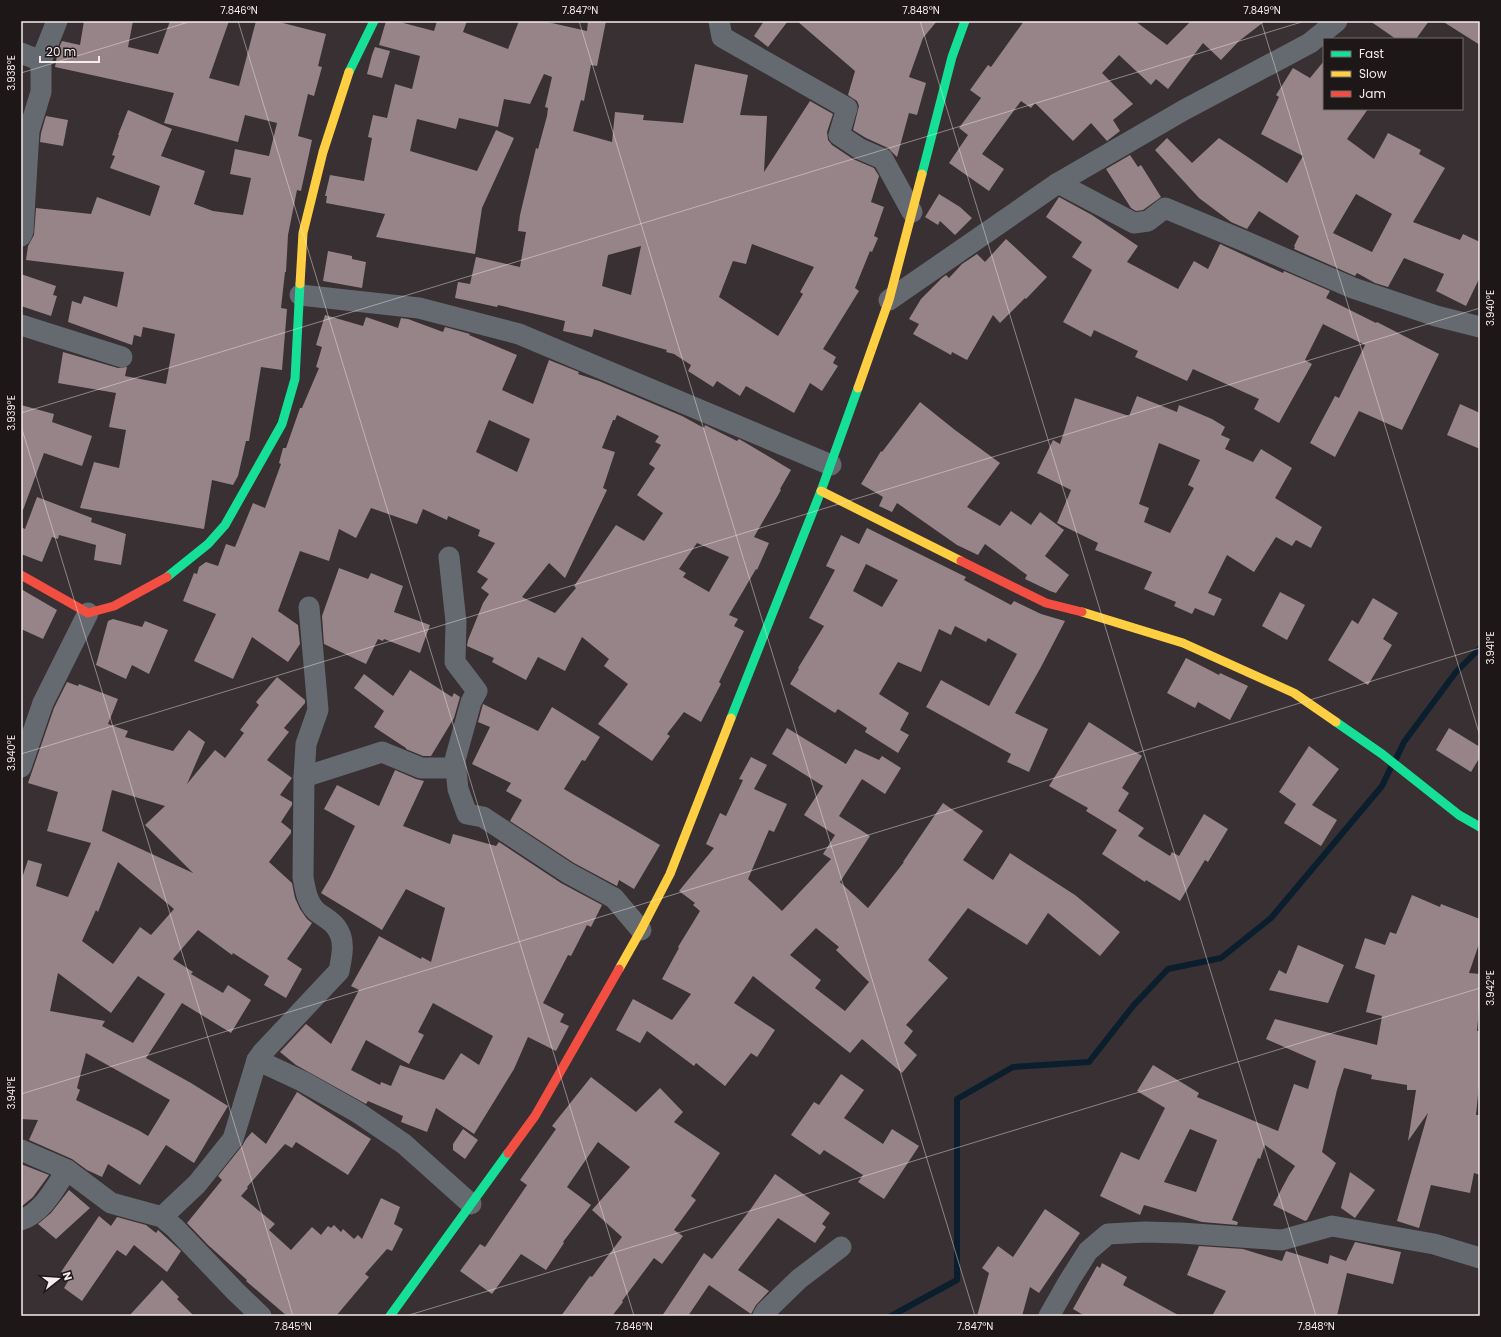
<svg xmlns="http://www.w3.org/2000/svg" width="1501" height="1337" viewBox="0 0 1501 1337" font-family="Poppins,sans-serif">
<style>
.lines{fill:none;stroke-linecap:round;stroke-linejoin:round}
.stream{stroke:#0a1e2e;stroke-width:6}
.building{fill:#978488;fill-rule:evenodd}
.street{stroke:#656970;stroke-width:21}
.fast{stroke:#16e098;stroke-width:9}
.slow{stroke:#ffcf43;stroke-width:9}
.jam{stroke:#f24e42;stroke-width:9}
.ticks{fill:none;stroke:#f6eced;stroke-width:1;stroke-opacity:0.45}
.neatline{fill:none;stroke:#f6eced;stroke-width:1.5}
.ticks-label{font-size:10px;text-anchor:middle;fill:#f6eced}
</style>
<rect width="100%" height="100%" fill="#383032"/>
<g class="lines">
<g class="stream">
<path d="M1396 759 1404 742 1456 672 1480 648"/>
<path d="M891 1316 957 1280V1099L1013 1067 1089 1062 1133 1006 1168 969 1221 958 1271 918 1382 786 1391 767"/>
</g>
</g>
<g class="building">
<path d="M84 21H133L128 47 158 54 170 21H229L209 78 239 86 256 21H275L326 34 318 66 322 67 314 96 308 94 298 136 312 140 301 191 297 190 288 235 286 272H285L281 308 287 309 282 370 261 367 249 441H246L238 476 233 485 212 480 204 529 80 508 94 462 119 468 126 430 109 427 116 393 58 383 63 352 118 368 127 367 125 376 166 384 175 334 143 327 141 337 134 335 132 345 68 322 72 301 81 304 84 296 117 307 124 272 26 260 28 246 34 235 36 208 91 214 97 197 150 216 160 186 110 168 115 156 112 155 119 135H118L128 110 172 129 161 156 205 171 194 204 213 211 243 215 251 178 230 174 235 149 269 156 277 123 245 115 238 142 164 123 174 93 55 67 58 50 62 41 80 45Z"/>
<path d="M386 21H396L434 31 437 21H467L463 32 508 49 519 21H543L587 31 588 21H606L597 66 591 65 584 101 581 100 573 131 612 142 615 112 644 115 643 120 683 123 695 64 748 75 740 115 767 116 764 172 810 101 833 114 827 132 828 140 832 145 853 159 874 168 879 176 871 202 884 207 874 236 878 238 872 252 870 251 855 288 859 291 823 349 836 357 833 363 838 366 822 391 810 383 794 413 746 386 740 396 717 381 713 387 688 371 691 365 674 354 666 352 667 350 594 329 592 337 563 331 565 321 498 305 497 307 455 298 458 282 470 284 476 257 520 267 526 232 518 231 520 215 536 148 538 149 547 116 548 108 545 107 552 77 544 74 530 104 504 99 498 127 459 118 456 129 417 119 410 151 477 171 496 130 514 138 482 208 475 254 376 237 385 214 326 203 327 196H325L330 175 364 181 372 138 368 137 373 115 387 118 395 84 412 89 420 56 379 45ZM752 244 814 267 800 292 803 294 778 336 719 297 733 261 746 264ZM641 246 631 295 602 286 608 255Z"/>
<path d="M764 21H788L768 47 754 36Z"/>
<path d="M797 21H937L923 38 909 77 926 83 917 115 909 113 897 157 888 148 866 138 853 130 859 106 857 101 848 95 855 71Z"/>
<path d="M1024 21H1135L1167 45 1191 21H1265L1239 41 1221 60 1203 43 1168 89 1156 79 1151 85 1119 55 1102 73 1133 104 1113 120 1120 131 1107 141 1091 123 1073 141 1035 103 1031 108 1021 101 982 154 1004 169 989 191 949 163 968 135 959 128 981 98 970 90 988 65 991 67Z"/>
<path d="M1370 21H1429L1416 39H1396Z"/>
<path d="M1442 21H1480V45Z"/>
<path d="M375 47 390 51 382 78 367 74 372 55Z"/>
<path d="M1324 61V109H1368L1347 139 1374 159 1388 133 1421 150 1419 154 1445 168 1413 222 1460 240 1463 234 1480 242V277L1466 306 1436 291 1444 274 1404 258 1388 287 1375 283 1357 273 1355 276 1294 249 1295 247 1294 246 1299 236 1259 211 1247 229 1231 222 1199 198 1155 150 1167 138 1192 163 1219 138 1287 183 1303 156 1261 134 1279 97 1276 95 1293 68 1310 78ZM1356 194 1392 214 1372 252 1333 233Z"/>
<path d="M46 116 68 120 63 146 40 142 41 133Z"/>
<path d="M1130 155 1138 167 1141 165 1161 197 1143 210 1136 211 1131 208 1106 169Z"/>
<path d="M939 194 960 207 972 218 955 235 940 221 938 225 925 217Z"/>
<path d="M1059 197 1092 215 1138 246 1127 262 1178 289 1194 261 1208 269 1220 244 1283 273 1284 271 1330 291 1326 298 1376 323 1377 322 1439 354 1402 430 1359 411 1335 457 1310 443 1335 396 1339 398 1365 345 1323 324 1305 360 1312 364 1279 423 1254 409 1259 399 1193 369 1187 381 1135 357 1138 351 1094 330 1091 337 1063 322 1092 270 1072 257 1082 242 1046 217Z"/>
<path d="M1006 239 1047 277 1026 299 1025 298 1000 323 993 315 967 360 952 352 951 355 913 334 919 324 909 319 921 299 942 278 946 275 949 278 962 264 977 254 985 262Z"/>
<path d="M328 251 352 256V259L366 262 362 288 323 281Z"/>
<path d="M21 274 56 286 53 295 57 296 51 316 21 306Z"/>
<path d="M325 315 363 326 366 317 398 328 401 318 408 319 443 332 445 327 470 334 469 335 517 355 502 390 533 404 549 360 579 372 578 374 599 381 682 416 704 428 705 425 737 441 739 439 746 443 791 470 780 489 781 490 754 537 769 543 757 570 756 569 729 615 738 619 734 626 744 631 719 682 721 684 701 722 684 712 667 734 670 736 652 761 598 724 628 684 604 666 609 659 582 637 565 671 538 657 526 680 492 662 494 658 467 646 468 640 483 603 489 594 481 588 488 579 477 572 495 543 478 536 480 530 448 516 447 520 423 509 417 524 371 508 356 538 339 529 329 561 300 551 278 611 298 625 300 644 288 662 252 637 233 679 194 661 216 614 183 601 194 573 197 574 199 567 206 562 218 566 226 544 235 547 253 503 265 508 281 464 279 463 283 448H286L300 408H302L319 368 316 367 322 347 316 345ZM617 415 659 436 655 442 661 445 649 464 655 468 637 495 663 513 644 541 616 525 574 586 576 588 555 613 522 597 549 563 565 578 607 490 603 488 615 452 602 448 613 420H615ZM489 420 530 439 517 472 476 452ZM697 543 729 557 709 592 683 577 686 573 679 569Z"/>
<path d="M1137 396 1177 412 1179 405 1212 419 1225 427 1221 435 1230 439 1225 449 1253 462 1261 449 1292 468 1275 498 1322 527 1311 548 1296 540 1292 546 1276 537 1254 572 1227 555 1208 593 1222 599 1214 616 1195 608 1192 614 1174 606 1176 602 1144 589 1152 572 1095 550 1098 543 1057 523 1071 490 1037 473 1053 440 1060 444 1075 398 1129 416ZM1159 443 1200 460 1188 485 1194 488 1170 533 1144 522 1149 508 1139 504Z"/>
<path d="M920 402 955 430 1000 463 967 507 1000 526 1011 511 1031 525 1040 512 1064 530 1045 556 1069 575 1056 593 1050 591 1025 579 1027 575 985 544 978 555 957 545 897 503 892 512 879 506 883 497 861 484 881 451 882 452Z"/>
<path d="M1460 404 1480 413V449L1447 435Z"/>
<path d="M21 405 54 414 52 422 92 436 82 466 44 453 23 510H21Z"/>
<path d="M37 497 92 518 91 522 126 534 121 565 94 560 96 545 59 535 58 539 52 537 42 562 21 554V527L25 529Z"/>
<path d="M867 528 966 577 964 580 1011 605 1014 601 1041 614 1065 621 1041 667 1015 713 1048 729 1029 772 1007 762 1011 754 926 707 941 680 989 706 1017 654 988 638 986 642 955 626 951 635 939 629 921 672 898 662 879 694 909 713 900 730 909 735 898 753 865 732 867 728 838 709 835 713 790 684 799 669 798 668 824 626 809 618 835 570 826 566 841 535 859 544ZM866 564 898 580 882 607 853 591Z"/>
<path d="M339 568 368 579 371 573 403 586 394 612 430 625 420 653 384 639 383 641 378 639 366 664 324 644 322 616Z"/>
<path d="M21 589 57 610 43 639 21 629Z"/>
<path d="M1280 592 1305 605 1287 640 1262 626Z"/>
<path d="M1373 598 1398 613 1383 639 1392 645 1368 685 1328 660 1352 620 1358 624Z"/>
<path d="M113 619 142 627 145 621 168 630 149 674 132 665 126 679 96 665 108 621Z"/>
<path d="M1186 658 1219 675 1220 673 1248 686 1230 720 1198 702 1195 708 1167 693Z"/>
<path d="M410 670 452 697 454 693 460 697 454 718 431 756H423L406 749V748L374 727 384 711 354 688 364 674 393 696Z"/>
<path d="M277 677 305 700V703L284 728 289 732 267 760 292 778 280 795 292 802V805L281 822 291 830V833L269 862 292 883 295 898 300 909 307 919 312 923 287 959 302 969 286 998 264 985 269 976 233 953 232 955 198 930 173 959 193 972 191 974 223 993 228 985 251 1000 231 1033 182 1003 146 1058 191 1083 228 1106 194 1163 166 1145 140 1185 108 1164 102 1177 87 1170 72 1159 29 1140 38 1120 21 1119V881L28 860 42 864 36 886 68 897 91 843 47 831 58 792 28 783 54 708 67 682 78 686 79 684 118 699 108 724 128 731 125 737 173 751 189 730 205 742 187 784 215 750 225 758 244 733 240 730 259 705 256 702ZM112 790 165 806 145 825 193 873 102 831ZM118 862 174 909 151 935 140 927 113 964 82 941 96 910 98 912ZM58 973 111 1013 138 976 165 994 133 1043 102 1026 105 1021 50 1011ZM86 1053 170 1100 148 1136 138 1130 76 1100 80 1090 77 1088Z"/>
<path d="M483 704 538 731 552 707 600 737 585 761 582 760 564 789 660 845 634 889 619 880 617 886 574 863 510 821 522 800 506 791 511 783 472 764 490 727 478 722Z"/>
<path d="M1089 722 1142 756 1122 788 1129 793 1118 811 1144 828 1138 836 1170 856 1172 852 1179 856 1204 814 1228 829 1208 862 1205 860 1180 901 1146 880 1145 882 1102 854 1117 830 1086 811 1088 808 1049 786Z"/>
<path d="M787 728 846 764 855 749 879 760 882 756 901 768 885 794 862 779 839 816 870 836 840 882 868 908 904 862H903L943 803 983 831 963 860 993 880 1010 853 1075 895 1120 932 1100 956 1048 913 1027 945 968 908 928 960 948 978 906 1025 913 1031 904 1043 917 1055 902 1073 862 1039 850 1053 753 976 734 1003 775 1030 757 1057 751 1053 725 1086 696 1063 694 1066 647 1031 640 1043 616 1030 633 999 672 1020 691 994 662 979 679 948 678 947 700 911 693 905 695 903 679 891 714 848 706 844 720 813 726 816 743 780 739 779 751 757 767 765 754 789 787 804 774 832 769 830 748 879 782 911 831 859 823 854 835 835 804 815 823 786 772 754ZM816 928 839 947 836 950 869 982 845 1011 815 988 821 980 790 955Z"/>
<path d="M1449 728 1480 747V757L1471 772 1436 750Z"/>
<path d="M1309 746 1339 769 1312 805 1337 820 1321 846 1284 823 1296 804 1279 792Z"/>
<path d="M395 770 416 779 424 781 403 826 450 844 453 834 496 846 499 842 561 883 602 905 591 927 587 925 571 956 568 955 543 1003 564 1014 560 1022 569 1026 556 1051 528 1037 514 1069 474 1134 436 1108 427 1132 401 1122 403 1116 368 1101 366 1104 296 1065 280 1052 306 1024 331 1044 359 990 351 986 379 936 421 959 422 957 431 962 445 908 406 889 382 930 321 893 330 878 355 826 324 809 337 785 379 806ZM433 1003 493 1036 479 1065 461 1053 444 1080 400 1065 391 1086 381 1082 380 1085 351 1070 366 1040 409 1064 424 1035 418 1032Z"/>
<path d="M1412 895 1440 907 1441 904 1480 919V941L1469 973 1480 974V998L1477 1031H1480V1075L1476 1115H1480V1175L1474 1173 1470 1193 1431 1185 1419 1228 1397 1221 1428 1113 1408 1141 1416 1090H1407V1085L1371 1079 1372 1075 1344 1068 1337 1090 1322 1152 1336 1163 1307 1220 1305 1221 1273 1205 1289 1175 1295 1166 1265 1145 1260 1159 1258 1158 1232 1220 1238 1222 1237 1225 1202 1222 1144 1205 1140 1215 1100 1196 1121 1152 1139 1160 1165 1108 1137 1091 1153 1065 1199 1093 1197 1097 1278 1131 1294 1084 1308 1089 1316 1061 1266 1039 1275 1019 1377 1045 1382 1016 1366 1012 1375 975 1355 968 1365 938 1385 945 1390 932 1396 934ZM1190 1129 1217 1140 1196 1192 1164 1182Z"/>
<path d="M1298 945 1344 965 1328 1003 1269 990 1279 970 1286 974Z"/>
<path d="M841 1074 864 1090 844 1118 883 1144 892 1129 919 1146 884 1199 858 1182 863 1175 824 1150 820 1155 791 1135 814 1102 819 1105Z"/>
<path d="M591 1077 636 1112 660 1088 683 1112 674 1122 720 1153 691 1196 696 1200 674 1230 683 1236 662 1264 654 1258 622 1301 623 1302 612 1316H561L590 1276 592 1277 622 1237 592 1210 630 1167 598 1142 567 1187 591 1205 563 1242 564 1243 546 1270 521 1254 492 1294 460 1271 480 1244 485 1247 527 1185 520 1180 556 1129 552 1126Z"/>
<path d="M297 1092 371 1139 348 1175 296 1142 292 1148 285 1144 247 1187 248 1188 241 1196 275 1224 269 1230 291 1250 312 1227 321 1235 328 1226 331 1228 334 1225 341 1232 343 1229 354 1239 358 1235 362 1239 381 1198 400 1207 394 1224 403 1229 392 1251 387 1249 365 1274 369 1277 336 1316H287L246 1281 247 1280 208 1245 187 1223 222 1180 218 1176 242 1146 246 1139 252 1132 266 1144Z"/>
<path d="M463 1129 478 1140 465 1159 453 1150V1144Z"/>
<path d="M21 1164 49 1175 33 1197 21 1207Z"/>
<path d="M1350 1172 1375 1190 1355 1218 1341 1208Z"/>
<path d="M775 1174 830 1213 822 1224 826 1227 815 1243 778 1218 738 1270 769 1291 756 1305 751 1314 709 1285 688 1316H662L704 1253 712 1259 750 1210Z"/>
<path d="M69 1190 90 1208 56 1239 38 1224 51 1213Z"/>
<path d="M1045 1209 1080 1233 1039 1293 1030 1287 1022 1316H977L989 1273 982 1268 998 1246 1013 1257Z"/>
<path d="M99 1216 111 1226 117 1217 146 1225 156 1233 158 1230 181 1251 167 1272 134 1245 126 1256 117 1250 82 1301 64 1288 70 1278 61 1272Z"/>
<path d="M1355 1242 1401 1252 1393 1284 1347 1273 1337 1316H1212L1226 1291 1187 1275 1199 1246 1243 1249 1282 1261 1286 1251 1328 1264 1330 1255 1346 1261Z"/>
<path d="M1102 1263 1127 1277 1123 1285 1180 1316H1085L1073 1309 1097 1266 1100 1268Z"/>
<path d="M162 1280 179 1297 177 1299 194 1316H129Z"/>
</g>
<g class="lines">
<g class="street">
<path d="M719 21 722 37 847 108 839 135 860 149 883 159 912 212"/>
<path d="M21 53 41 61"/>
<path d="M1058 183 1134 223 1148 221 1165 208 1242 240 1353 288 1436 316 1480 327"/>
<path d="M21 236 23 231 29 131 41 92V61L57 21"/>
<path d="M300 295 419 308 519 334 831 465"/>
<path d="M889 300 1058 183 1184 110 1310 43 1337 21"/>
<path d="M21 325 122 357"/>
<path d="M449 557 456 622 455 662 477 691 471 702 455 760 458 789 467 814 483 817 568 873 614 898 641 930"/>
<path d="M21 767 43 703 88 613"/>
<path d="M304 777 382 752 421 768H456"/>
<path d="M257 1060 302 1081 357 1112 404 1144 471 1204"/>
<path d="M21 1150 67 1170 111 1203 162 1217 175 1228 235 1291 261 1316"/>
<path d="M162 1217 197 1184 233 1139 257 1060 262 1053 339 971C342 956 346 940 336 927 331 920 322 916 316 911 307 902 305 889 303 877L304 777 306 744 318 710 309 607"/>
<path d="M21 1220C43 1212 54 1189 67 1170"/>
<path d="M763 1316 766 1311 799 1279 841 1247"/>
<path d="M1049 1316 1069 1281 1088 1251 1108 1234 1145 1232 1181 1233 1282 1240 1332 1226 1434 1244 1480 1258"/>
</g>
<g class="fast">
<path d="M349 72 374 21"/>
<path d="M922 174 952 57 965 21"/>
<path d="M167 577 208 544 225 525 282 424 295 379 300 284"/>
<path d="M731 718 821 491 858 388"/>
<path d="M1336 722 1382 754 1459 815 1480 827"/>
<path d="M390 1316 508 1153"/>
</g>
<g class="slow">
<path d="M300 284 303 233 323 152 349 72"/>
<path d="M858 388 889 300 922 174"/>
<path d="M821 491 961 561"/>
<path d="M1082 612 1183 643 1294 693 1336 722"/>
<path d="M619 969 641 930 670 874 731 718"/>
</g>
<g class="jam">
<path d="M961 561 1046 603 1082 612"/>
<path d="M21 575 88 613 114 606 167 577"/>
<path d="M508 1153 535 1116 619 969"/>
</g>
</g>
<path class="ticks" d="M238 21 634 1316M579 21 975 1316M920 21 1316 1316M1261 21 1480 736M21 73 192 21M21 413 1305 21M21 426 293 1316M21 754 1480 308M21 1094 1480 648M406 1316 1480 988"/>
<rect width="1501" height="1337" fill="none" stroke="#1e1718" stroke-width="44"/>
<rect x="1323" y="38" width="140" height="72" fill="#1e1718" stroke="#746c6d"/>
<rect x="1331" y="51" width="20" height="6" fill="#16e098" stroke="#746c6d"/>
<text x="1359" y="58" font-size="12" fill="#f6eced">Fast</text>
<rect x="1331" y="71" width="20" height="6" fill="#ffcf43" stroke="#746c6d"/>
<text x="1359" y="78" font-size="12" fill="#f6eced">Slow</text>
<rect x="1331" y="91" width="20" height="6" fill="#f24e42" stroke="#746c6d"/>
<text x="1359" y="98" font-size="12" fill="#f6eced">Jam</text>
<g transform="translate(58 1279) rotate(73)" stroke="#1e1718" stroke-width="3" paint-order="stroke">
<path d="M0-3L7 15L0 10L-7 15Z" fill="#f6eced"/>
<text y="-6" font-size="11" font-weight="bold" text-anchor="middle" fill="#f6eced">N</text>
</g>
<path d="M40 56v6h59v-6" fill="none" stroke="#f6eced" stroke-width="2"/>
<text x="46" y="56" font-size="12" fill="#f6eced" stroke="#1e1718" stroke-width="3" paint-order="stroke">20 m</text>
<rect x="22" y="22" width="1457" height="1293" class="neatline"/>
<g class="ticks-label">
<text x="239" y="14">7.846°N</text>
<text x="580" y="14">7.847°N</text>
<text x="921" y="14">7.848°N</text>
<text x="1262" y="14">7.849°N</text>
<text transform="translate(11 73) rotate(-90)" y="4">3.938°E</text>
<text transform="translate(1490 308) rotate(-90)" y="4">3.940°E</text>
<text transform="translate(11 413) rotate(-90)" y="4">3.939°E</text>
<text transform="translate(1490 648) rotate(-90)" y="4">3.941°E</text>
<text transform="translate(11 753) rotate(-90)" y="4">3.940°E</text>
<text transform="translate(1490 988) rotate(-90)" y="4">3.942°E</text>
<text transform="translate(11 1093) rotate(-90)" y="4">3.941°E</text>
<text x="293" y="1330">7.845°N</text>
<text x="634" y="1330">7.846°N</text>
<text x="975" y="1330">7.847°N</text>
<text x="1316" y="1330">7.848°N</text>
</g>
</svg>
